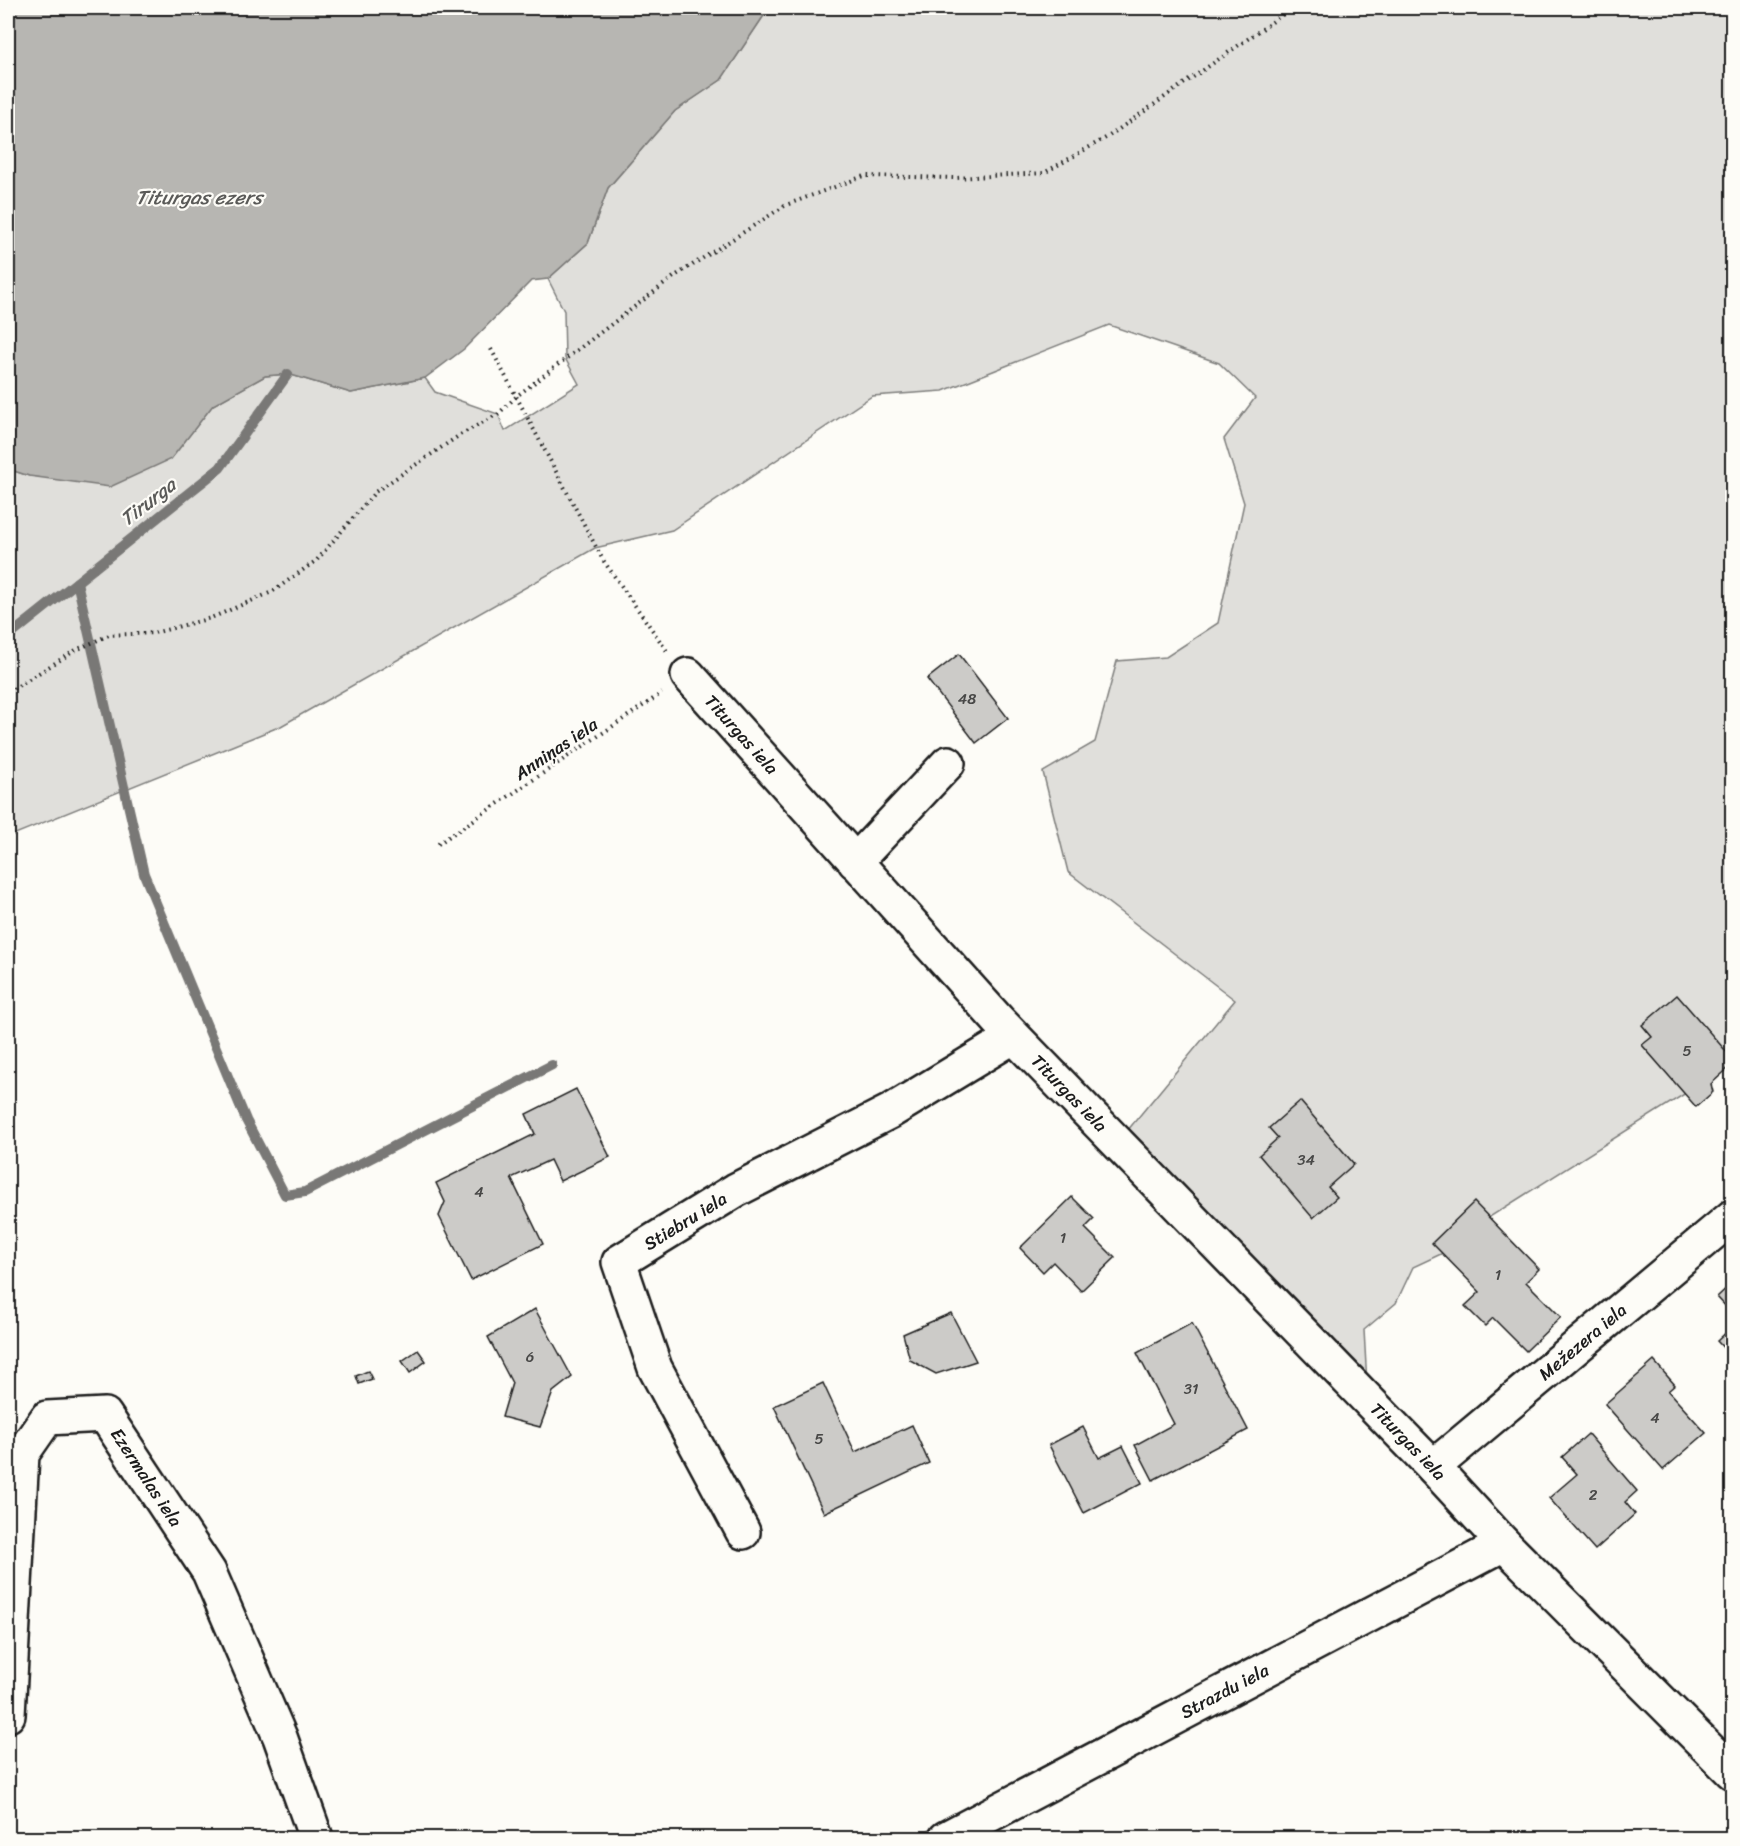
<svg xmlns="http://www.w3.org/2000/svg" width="1740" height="1846" viewBox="0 0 1740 1846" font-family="Sriracha,sans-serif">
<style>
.green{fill:#e0dfdb;stroke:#7e7e7c;stroke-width:1.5}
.water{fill:#b7b6b2;stroke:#797876;stroke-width:1.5}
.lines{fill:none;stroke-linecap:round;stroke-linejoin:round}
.stream{stroke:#797876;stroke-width:10}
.building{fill:#cccbc8;stroke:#1c1c1c;stroke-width:1.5}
.minor-casing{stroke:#1c1c1c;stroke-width:38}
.path{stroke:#1c1c1c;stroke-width:4;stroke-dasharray:1.5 4.5;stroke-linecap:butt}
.minor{stroke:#fdfcf7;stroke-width:33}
.labels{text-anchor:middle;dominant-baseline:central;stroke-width:4.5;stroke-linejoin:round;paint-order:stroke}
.number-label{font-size:15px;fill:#484847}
.street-label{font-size:18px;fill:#1c1c1c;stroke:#fdfcf7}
.water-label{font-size:20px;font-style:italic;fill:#5a5a58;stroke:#fdfcf7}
</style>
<rect width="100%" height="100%" fill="#fdfcf7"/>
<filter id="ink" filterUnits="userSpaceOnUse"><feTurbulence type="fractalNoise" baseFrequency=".0167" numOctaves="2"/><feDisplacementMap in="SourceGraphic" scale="12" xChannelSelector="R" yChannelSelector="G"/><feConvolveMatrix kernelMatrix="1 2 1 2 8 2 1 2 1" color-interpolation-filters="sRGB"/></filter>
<g filter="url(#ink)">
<path class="green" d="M769 8H1732V1064L1491 1216 1458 1246 1413 1267 1396 1303 1364 1330 1368 1402 1118 1142 1235 1000 1068 872 1043 772 1095 742 1117 661 1166 657 1218 623 1244 503 1224 439 1255 398 1219 363 1109 325 943 391 872 396 672 530 595 548 281 726 8 837V469L29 476 171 459 213 405 265 376 288 374 351 393 425 378 435 392 498 414 505 431 579 384 565 358 564 311 548 279 588 243 608 188 675 111 721 80Z"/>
<path class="water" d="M8 8H769L721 80 675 111 608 188 588 243 548 279 531 281 464 349 425 378 351 393 288 374 265 376 213 405 171 459 110 487 29 476 8 469Z"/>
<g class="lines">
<g class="stream">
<path d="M77 582 144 874 246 1120 285 1195 305 1192 552 1065"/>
<path d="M8 637 220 468 288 374"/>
</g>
</g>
<g class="building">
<path d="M959 654 1008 718 976 743 927 679Z"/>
<path d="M1677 995 1732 1058V1065L1711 1084 1713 1092 1696 1107 1642 1045 1652 1037 1642 1025Z"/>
<path d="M576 1089 610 1157 560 1181 550 1160 511 1178 543 1244 471 1280 439 1216 445 1202 436 1183 535 1134 526 1114Z"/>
<path d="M1300 1101 1354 1164 1328 1187 1337 1197 1313 1218 1259 1155 1278 1138 1269 1128Z"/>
<path d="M1072 1197 1094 1219 1085 1228 1115 1258 1081 1291 1053 1262 1043 1272 1020 1248Z"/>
<path d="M1474 1202 1539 1269 1526 1282 1561 1317 1526 1351 1493 1318 1485 1326 1465 1306 1480 1292 1432 1243Z"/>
<path d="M1732 1283V1313L1717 1297Z"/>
<path d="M535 1309 572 1377 553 1392 540 1427 502 1417 512 1383 488 1337Z"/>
<path d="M951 1313 976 1361 936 1374 910 1360 903 1334Z"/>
<path d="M1192 1323 1248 1430 1153 1480 1135 1445 1174 1424 1137 1353Z"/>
<path d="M1732 1327V1357L1717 1341Z"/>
<path d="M418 1350 426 1361 410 1373 402 1361Z"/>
<path d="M1654 1361 1675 1385 1668 1391 1706 1433 1663 1470 1605 1404Z"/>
<path d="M368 1371 372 1379 359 1384 356 1376Z"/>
<path d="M823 1383 855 1452 912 1425 929 1463 824 1513 774 1406Z"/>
<path d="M1083 1427 1099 1458 1123 1446 1142 1483 1084 1513 1049 1445Z"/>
<path d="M1588 1434 1637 1491 1625 1502 1635 1514 1595 1550 1549 1498 1577 1474 1562 1457Z"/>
</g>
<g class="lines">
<defs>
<g id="minor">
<path id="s1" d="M688 675 998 1020 1433 1467 1504 1544 1732 1772"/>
<path d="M855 862 948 763"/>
<path id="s2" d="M1433 1467 1732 1217"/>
<path id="s3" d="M743 1532 655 1368 619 1262 736 1190 891 1111 1013 1037"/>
<path id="s4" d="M8 1715 22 1454 47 1418 105 1415 209 1572 280 1737 316 1838"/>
<path id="s5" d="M946 1838 1504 1544"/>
</g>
</defs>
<use href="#minor" class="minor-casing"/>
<g class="path">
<path d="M491 349 603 560 667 651"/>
<path d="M8 692 76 650 109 635 154 633 211 618 272 592 317 560 375 492 460 435 498 414 518 395 675 276 786 205 864 176 956 178 1044 173 1109 136 1292 8"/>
<path d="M438 844 662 693"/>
</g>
<use href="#minor" class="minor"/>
</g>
</g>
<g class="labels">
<g class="number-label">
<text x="967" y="699">48</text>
<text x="1687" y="1051">5</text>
<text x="1306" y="1160">34</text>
<text x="479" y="1192">4</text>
<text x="1063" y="1238">1</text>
<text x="1498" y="1275">1</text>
<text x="530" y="1357">6</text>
<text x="1191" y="1389">31</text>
<text x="1655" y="1418">4</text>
<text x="819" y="1439">5</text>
<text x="1593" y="1495">2</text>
</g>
<g class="street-label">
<text stroke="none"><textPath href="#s1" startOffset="80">Titurgas iela</textPath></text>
<text transform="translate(556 749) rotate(-34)">Anniņas iela</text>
<text stroke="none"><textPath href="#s1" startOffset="566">Titurgas iela</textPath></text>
<text stroke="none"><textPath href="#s3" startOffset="376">Stiebru iela</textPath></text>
<text stroke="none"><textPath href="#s2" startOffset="195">Mežezera iela</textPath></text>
<text stroke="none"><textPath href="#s1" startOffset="1052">Titurgas iela</textPath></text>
<text stroke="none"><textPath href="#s4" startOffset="438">Ezermalas iela</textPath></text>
<text stroke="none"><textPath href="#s5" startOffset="315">Strazdu iela</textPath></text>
</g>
<g class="water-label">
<text x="199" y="197">Titurgas ezers</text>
<text transform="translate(148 502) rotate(-38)">Tirurga</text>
</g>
</g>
<rect width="1740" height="1846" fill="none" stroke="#fdfcf7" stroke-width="30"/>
<rect x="15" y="15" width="1710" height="1816" fill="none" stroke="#1c1c1c" stroke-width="2" filter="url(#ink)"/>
</svg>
